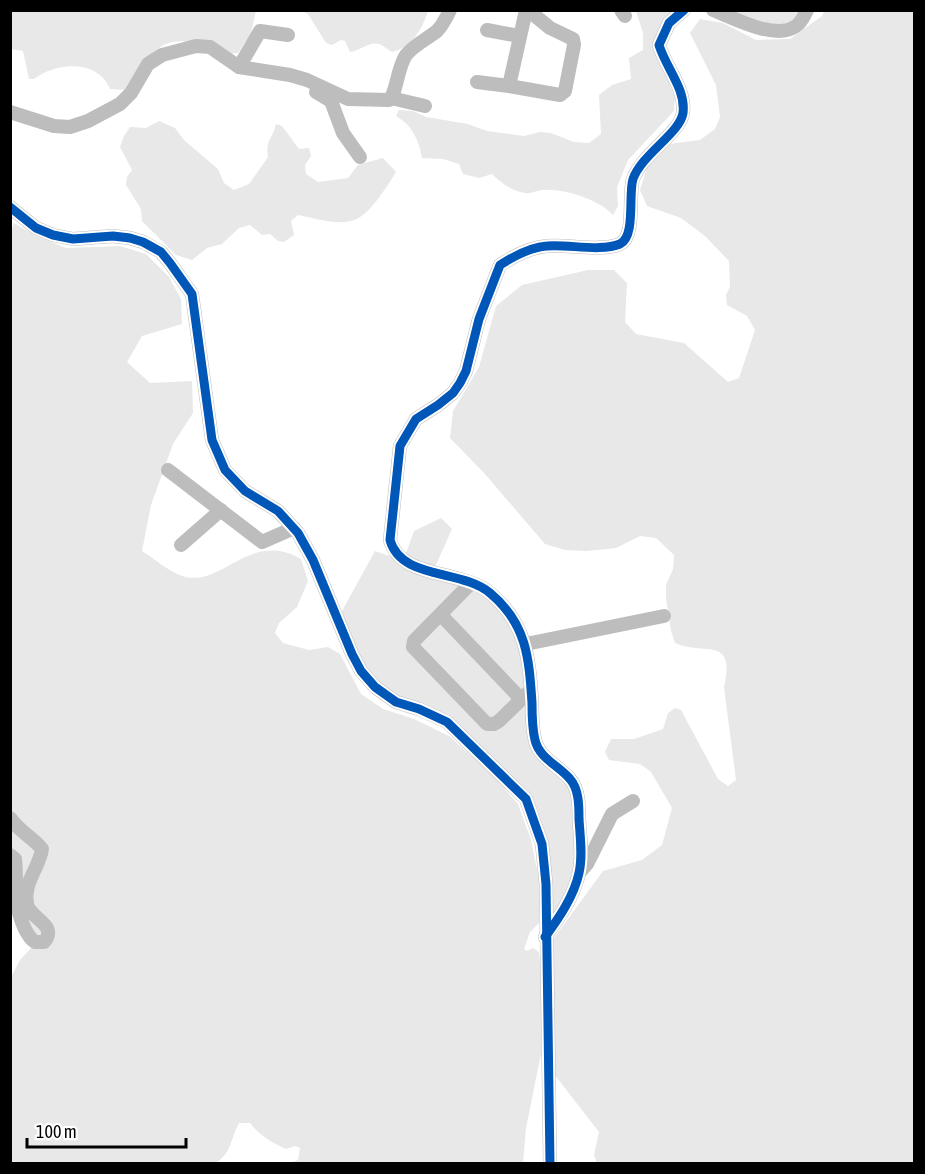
<svg xmlns="http://www.w3.org/2000/svg" width="925" height="1174" viewBox="0 0 925 1174" font-family="'Asap Condensed',sans-serif">
<style>
.green{fill:#e8e8e8}
.lines{fill:none;stroke-linecap:round;stroke-linejoin:round}
.minor{stroke:#bdbdbd;stroke-width:14}
.cycleway-casing{stroke:#fff;stroke-width:13}
.cycleway{stroke:#0057b8;stroke-width:9}
</style>
<rect width="100%" height="100%" fill="#fff"/>
<g class="green">
<path d="M11 11H256L251 33 238 53C227 55 217 50 206 46 158 30 151 56 126 90L110 89C98 59 56 62 34 79H29L23 51 11 49Z"/>
<path d="M302 11 428 10V11C423 28 411 48 392 52 388 50 383 45 379 44 370 41 359 51 350 52L345 41 341 40 332 45 326 43 308 14Z"/>
<path d="M636 11H674L655 47 675 98 674 111 628 160 617 187 618 206 613 215C600 200 564 188 543 190 538 190 531 194 525 193 512 191 501 183 492 174L479 178 463 174 459 164 443 159 422 158C419 140 412 125 396 116L399 110 413 111 426 117 468 124 487 131 524 136 540 132 551 133 574 142 589 143 601 134 599 95 612 85 631 79 629 58 643 50V33Z"/>
<path d="M731 11H801L790 24H771Z"/>
<path d="M824 11H914V1163H597L594 1155 599 1132 554 1074 551 942 603 871 642 860 662 845 672 808 651 772 640 764 609 760 605 752 611 739H634L663 729 668 713 675 708 681 710 718 779 728 786 736 780 724 687C736 635 704 656 675 643L671 631 666 598V585L673 569 674 555 656 538 640 536 616 548 587 551 565 550 545 544 485 474 450 438 453 411 479 367 496 306 522 285 588 270H614L627 283 625 322 636 334 684 343 728 382 739 378 755 330 747 316 727 305 726 295 730 287 729 261 705 236 681 218 647 206 640 190 647 168 669 144 700 140 715 129 720 117 716 85 690 33 700 19 723 23 756 40 790 39 822 16Z"/>
<path d="M159 121 175 128 184 140 218 169 224 183 234 190 249 184 268 157C265 139 273 139 276 124L282 126 299 149 309 148 311 156 305 165 306 174 318 182 348 178 358 165 383 158 396 172C388 185 369 216 354 220 336 226 315 218 298 215L291 221 294 235 284 242 278 241 270 234 262 235 250 225 239 228 222 244 207 248 192 260 176 255 142 221 141 209 126 185 127 177 132 170 120 147 124 136 130 127 146 128Z"/>
<path d="M14 223 36 236 66 248 120 246 146 254 169 277 181 299 182 324 142 336 127 362 150 383 192 381 193 413 173 444 151 505 142 551C153 558 170 572 182 576 222 589 249 529 301 559L308 581 297 607 279 623 275 633 283 643 309 650 328 647 340 654 361 694 383 709 414 719 449 736 492 774 518 804 531 840 539 879V923L530 932 524 949 527 951 533 948 539 952 541 973V1054L526 1128 523 1163H290L298 1160 300 1148 295 1146 286 1149C271 1142 260 1136 250 1123H239C230 1140 232 1152 216 1163H11V977L20 960 32 947 25 916 20 856 10 847V235Z"/>
<path d="M441 518 452 529 435 567 405 556 414 531Z"/>
<path d="M375 551 441 574 481 591 511 621 525 650 535 750 569 778 576 807V876L549 932 534 817 472 744 385 694 361 671 337 620Z"/>
</g>
<g class="lines">
<g class="minor">
<path d="M526 10 509 86 560 95 565 91 574 45 573 39 550 28 528 10"/>
<path d="M621 10 625 16"/>
<path d="M713 10C734 18 776 41 796 26 802 22 804 16 807 10"/>
<path d="M487 30 519 36"/>
<path d="M239 67 260 31 288 35"/>
<path d="M477 82 509 86"/>
<path d="M316 92 331 101 343 133 360 157"/>
<path d="M391 98 425 106"/>
<path d="M10 112 54 126 70 127 88 121 120 104 131 93 148 64 162 55 196 46 210 47 239 67 290 75 307 80 348 99 389 100C397 93 397 68 406 55 414 45 427 39 437 31 443 25 446 18 450 10"/>
<path d="M10 207 36 228 53 235 73 239 113 236 130 238 143 242 161 252 170 263 192 294 212 440 225 470 245 491 278 511 298 533 313 560 352 654 361 671 375 687 396 702 419 709 447 722 526 799 542 844 546 884 550 1164"/>
<path d="M168 470 262 542 294 528"/>
<path d="M181 545 221 510"/>
<path d="M471 583 414 641 413 647 487 724H494L499 721 531 690"/>
<path d="M441 615 521 699"/>
<path d="M526 644 664 616"/>
<path d="M10 818C21 833 32 837 42 849 39 869 23 882 27 904 30 919 59 925 44 942H35C29 938 27 933 24 927 12 900 18 885 15 859L10 855"/>
<path d="M580 872 587 864 612 814 633 801"/>
<path d="M545 937C559 918 574 896 579 873 583 856 580 836 579 819 579 806 579 789 570 779 559 766 539 758 535 740 532 728 532 715 532 703 529 658 527 624 490 593 462 569 401 580 390 540L400 446 416 419 438 405 453 393 460 383 466 371 479 319 500 265C514 256 530 247 547 246 568 244 601 252 620 244 636 236 628 195 633 179 642 154 680 133 683 113 686 89 666 68 659 45L669 23 684 10"/>
</g>
<defs>
<g id="cycleway">
<path d="M10 207 36 228 53 235 73 239 113 236 130 238 143 242 161 252 170 263 192 294 212 440 225 470 245 491 278 511 298 533 313 560 352 654 361 671 375 687 396 702 419 709 447 722 526 799 542 844 546 884 550 1164"/>
<path d="M545 937C559 918 574 896 579 873 583 856 580 836 579 819 579 806 579 789 570 779 559 766 539 758 535 740 532 728 532 715 532 703 529 658 527 624 490 593 462 569 401 580 390 540L400 446 416 419 438 405 453 393 460 383 466 371 479 319 500 265C514 256 530 247 547 246 568 244 601 252 620 244 636 236 628 195 633 179 642 154 680 133 683 113 686 89 666 68 659 45L669 23 684 10"/>
</g>
</defs>
<use href="#cycleway" class="cycleway-casing"/>
<use href="#cycleway" class="cycleway"/>
</g>
<rect width="925" height="1174" fill="none" stroke="#000000" stroke-width="24"/>
<path d="M27 1138v9h159v-9" fill="none" stroke="#000000" stroke-width="3"/>
<text x="36" y="1138" font-size="18" fill="#000000" stroke="#ffffff" stroke-width="4.5" paint-order="stroke">100 m</text>
</svg>
